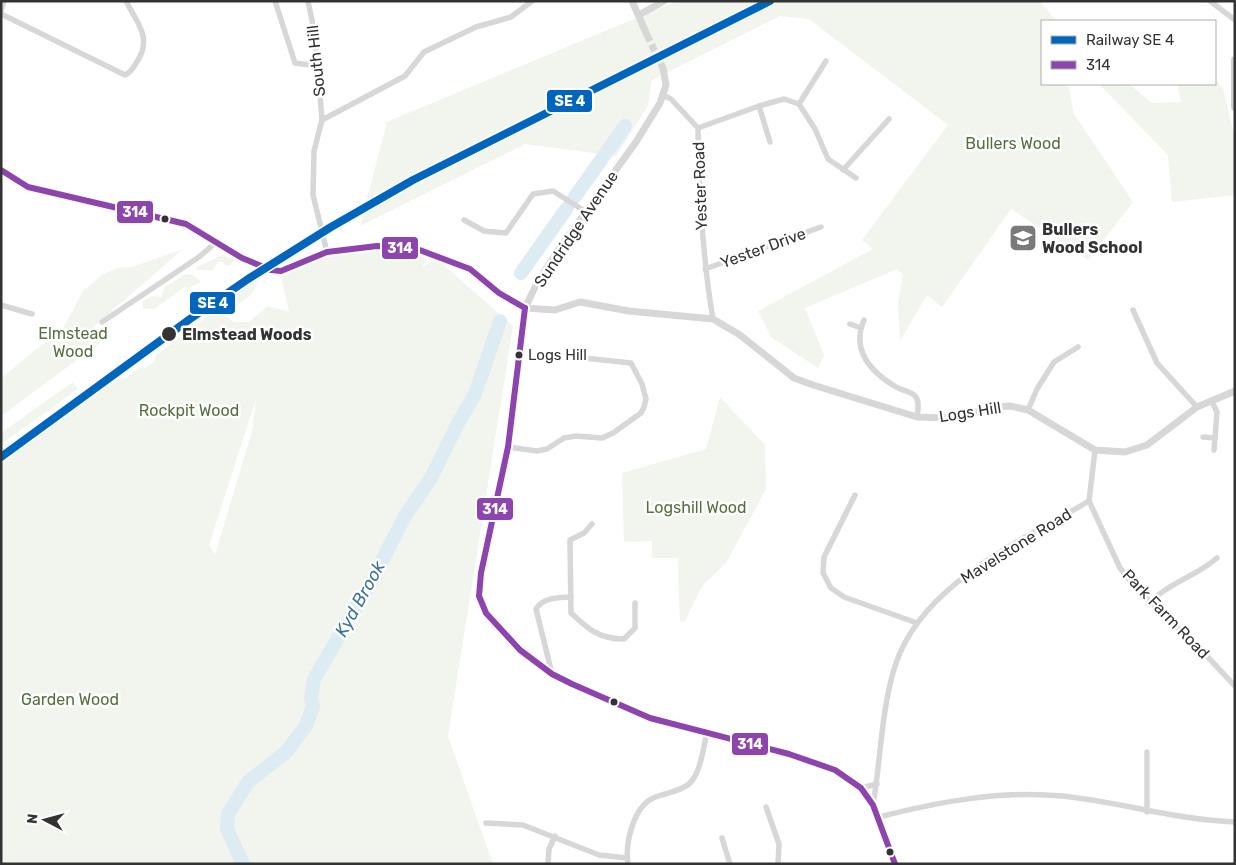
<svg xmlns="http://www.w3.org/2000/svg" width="1236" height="865" viewBox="0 0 1236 865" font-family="Rubik,sans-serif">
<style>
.green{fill:#f1f5ed;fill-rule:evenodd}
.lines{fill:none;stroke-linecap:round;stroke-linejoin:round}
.river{stroke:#ddebf3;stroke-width:14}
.tertiary-tunnel{stroke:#d6d6d6;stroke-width:7;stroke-dasharray:7 3.5;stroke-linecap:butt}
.minor{stroke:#d7d7d7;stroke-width:5.5}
.tertiary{stroke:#d7d7d7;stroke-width:7}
.secondary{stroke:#d0d0d0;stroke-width:8}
.bus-1-casing{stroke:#fff;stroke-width:10}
.bus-1{stroke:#8e44ad;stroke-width:6}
.rail-1-casing{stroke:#fff;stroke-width:11}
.rail-1{stroke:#0065bd;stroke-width:8}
.bus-dot{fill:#333;stroke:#fff;stroke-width:2}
.labels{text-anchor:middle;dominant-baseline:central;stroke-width:5;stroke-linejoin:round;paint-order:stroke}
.bus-label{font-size:15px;fill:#333;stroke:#fff;text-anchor:start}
.street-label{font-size:16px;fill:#333;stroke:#fff}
.park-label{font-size:16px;fill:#56703f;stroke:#fff}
.poi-label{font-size:16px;font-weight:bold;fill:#333;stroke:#fff;text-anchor:start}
.stop-label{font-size:16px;font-weight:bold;fill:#333;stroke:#fff;text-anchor:start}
.water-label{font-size:18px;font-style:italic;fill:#3f7597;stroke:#fff}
.line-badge{stroke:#fff;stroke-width:2}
.badge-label{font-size:14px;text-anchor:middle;font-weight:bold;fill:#fff}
</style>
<rect width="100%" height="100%" fill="#fff"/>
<g class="green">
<path d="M677 1H1040L1056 21H1042V84H1068L1074 114 1133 202 1088 260 1011 209 942 307 927 295 900 341 898 304 903 274 897 269 805 308 824 355 818 368 771 337 758 311 873 249 862 240 948 125 809 19 780 16 652 80 648 106 616 156 525 144 360 226 387 122Z"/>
<path d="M1215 80 1223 88 1235 139V195L1172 202 1168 155 1099 84H1129L1152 103 1181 102 1177 84H1215Z"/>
<path d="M183 249 91 329 100 343 1 416V378L63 328 83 291 102 275 117 268 132 267Z"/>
<path d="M378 251 415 253 427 259 422 267 437 259 513 326 448 736 493 864H1V463L120 378 124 379 140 367 145 368 155 361V356L240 292 243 286 257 278C258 292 246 301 233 305L226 316 234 322H249L268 306 289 312 281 276 328 256ZM256 399 252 431 215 555 209 545Z"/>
<path d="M222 255 234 259 232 264 226 266 223 262H218L213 270H196L197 267Z"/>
<path d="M186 274 193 275 201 282 188 288 185 287 154 309H143V301L153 296 161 297 165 287Z"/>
<path d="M73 382 78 389 1 444V433Z"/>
<path d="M720 397 765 445 766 489 726 563 702 586 685 621 680 622 678 558H652V541L624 542 622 473 706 449Z"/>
</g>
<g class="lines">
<g class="river">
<path d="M574 198 625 126"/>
<path d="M521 273 567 208"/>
<path d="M243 864 227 829 228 814 248 782 286 752 306 726 313 706 311 698 314 679 371 582 405 516 431 478 458 423 475 394 500 321"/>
</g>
<path class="tertiary-tunnel" d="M647 35 663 68"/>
<g class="minor">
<path d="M275 1 295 63 317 66"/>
<path d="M308 1 315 35 322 120"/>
<path d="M1210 1 1235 20"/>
<path d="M1 11 4 1"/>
<path d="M1 14 125 75C132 72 134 66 138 60 152 37 137 23 126 1"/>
<path d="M663 95 671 99 698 128C699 193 702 255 713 319"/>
<path d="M799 104 826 61"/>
<path d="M759 106 770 142"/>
<path d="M698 128 759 106 784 99 799 104 815 129 828 159 856 178"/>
<path d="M843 170 889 119"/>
<path d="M464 220 484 231 506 233 533 194 553 191 586 212"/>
<path d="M327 252 313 195 314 151 322 120 405 76 424 52 476 27 511 17 532 1"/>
<path d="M705 269 821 227"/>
<path d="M1 305 32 314"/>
<path d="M1133 310 1157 363 1197 407"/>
<path d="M864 320C851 350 871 372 896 387 901 390 909 391 914 395 920 400 918 410 917 417"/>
<path d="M102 322 199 257 215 243"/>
<path d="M850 324 861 328"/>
<path d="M1211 400 1217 412 1214 450"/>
<path d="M1028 410 1037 389 1054 362 1078 347"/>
<path d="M1203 437 1215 438"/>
<path d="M508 447 537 451 547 449 564 438 576 436 602 438 613 433 641 413 644 407 646 399 642 384 631 363 584 358"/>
<path d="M1095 450 1089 501 1120 568 1136 588 1204 653 1235 686"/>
<path d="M855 495 824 557 823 573 831 588 844 597 917 623"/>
<path d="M592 524 584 533 570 540 571 613C588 629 599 639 624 639L635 628V603"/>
<path d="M1150 602C1172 581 1195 577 1217 558"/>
<path d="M552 674 536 609C543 597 558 598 571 597"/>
<path d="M861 788 877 784"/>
<path d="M873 805C881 758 881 711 895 666 921 584 1021 541 1089 501"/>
<path d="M766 807 779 844 778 864"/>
<path d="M1147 812V752"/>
<path d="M879 817C938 802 1001 790 1062 796 1121 802 1176 820 1235 822"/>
<path d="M486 823 523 825 599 855 627 858"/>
<path d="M722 838 730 864"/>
<path d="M548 864 549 849 555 836"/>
<path d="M628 864C625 843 633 808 653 798 665 793 679 792 689 784 701 773 703 748 707 733"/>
</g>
<g class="tertiary">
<path d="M632 1 647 35"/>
<path d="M639 15 664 1"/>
<path d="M663 68 666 85 660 103 636 142 559 249 537 283 525 308 508 447 481 573 479 596 486 613 504 635 552 674 650 718 789 754 835 770 861 788 873 805 895 864"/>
<path d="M1 170 28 187 186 224 242 258 271 270 281 271 327 252 377 246 417 249 470 269 499 293 525 308 555 310 580 302 629 311 713 319 740 335 794 378 813 385 917 417 953 418 996 407 1010 406 1028 410 1095 450 1125 452 1147 445 1197 407 1235 391"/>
</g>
<path class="secondary" d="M1235 60V107"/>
<defs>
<g id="bus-1">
<path d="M1 170 28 187 186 224 242 258 271 270 281 271 327 252 377 246 417 249 470 269 499 293 525 308"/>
<path d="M525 308 508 447 481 573 479 596 486 613 520 650 552 674 572 684 650 718 789 754 835 770 861 788 873 805 895 864"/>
</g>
</defs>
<use href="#bus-1" class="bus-1-casing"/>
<use href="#bus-1" class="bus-1"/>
<defs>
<path id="rail-1" d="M1 457 190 319 248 279 331 227 413 180 770 1"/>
</defs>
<use href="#rail-1" class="rail-1-casing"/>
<use href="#rail-1" class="rail-1"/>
</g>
<defs>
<symbol id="school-square" viewBox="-11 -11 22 22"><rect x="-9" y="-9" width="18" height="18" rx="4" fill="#7a7a7a" stroke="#fff"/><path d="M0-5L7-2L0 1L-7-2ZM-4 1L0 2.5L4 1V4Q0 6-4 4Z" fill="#fff"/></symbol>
</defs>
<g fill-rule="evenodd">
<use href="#school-square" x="1007" y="222" width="32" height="32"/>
</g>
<g class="bus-dot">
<circle cx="165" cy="219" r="4.5"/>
<circle cx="169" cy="334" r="8"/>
<circle cx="519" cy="355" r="4.5"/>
<circle cx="614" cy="702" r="4.5"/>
<circle cx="890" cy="852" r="4.5"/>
</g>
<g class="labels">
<g class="bus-label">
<text x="528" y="355">Logs Hill</text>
</g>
<g class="street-label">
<text transform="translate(316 61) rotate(-96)">South Hill</text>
<text transform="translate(700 186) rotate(-92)">Yester Road</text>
<text transform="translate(576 229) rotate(-56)">Sundridge Avenue</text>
<text transform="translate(763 248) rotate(-20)">Yester Drive</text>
<text transform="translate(970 412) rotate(-9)">Logs Hill</text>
<text transform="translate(1016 546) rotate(-32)">Mavelstone Road</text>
<text transform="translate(1166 614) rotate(46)">Park Farm Road</text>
</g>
<g class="park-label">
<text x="1013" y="143">Bullers Wood</text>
<text x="73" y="333">Elmstead<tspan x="73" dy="18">Wood</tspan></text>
<text x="189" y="410">Rockpit Wood</text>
<text x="696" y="507">Logshill Wood</text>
<text x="70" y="699">Garden Wood</text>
</g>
<g class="poi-label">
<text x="1042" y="229">Bullers<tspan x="1042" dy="18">Wood School</tspan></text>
</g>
<g class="stop-label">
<text x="182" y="334">Elmstead Woods</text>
</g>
<g class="water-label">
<text transform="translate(360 599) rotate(-61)">Kyd Brook</text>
</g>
</g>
<g class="line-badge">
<rect x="546" y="89" width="47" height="24" rx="5" fill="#0065bd"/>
<rect x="116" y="200" width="38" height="24" rx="5" fill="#8e44ad"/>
<rect x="381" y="236" width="38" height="24" rx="5" fill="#8e44ad"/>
<rect x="189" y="291" width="47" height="24" rx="5" fill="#0065bd"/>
<rect x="476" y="497" width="38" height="24" rx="5" fill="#8e44ad"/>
<rect x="731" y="732" width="38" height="24" rx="5" fill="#8e44ad"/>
</g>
<g class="badge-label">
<text x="570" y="106">SE 4</text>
<text x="135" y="217">314</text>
<text x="400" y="253">314</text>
<text x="213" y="308">SE 4</text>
<text x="495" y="514">314</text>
<text x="750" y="749">314</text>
</g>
<rect width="1236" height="865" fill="none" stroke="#333333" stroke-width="5"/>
<rect x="1041" y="20" width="175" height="65" fill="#ffffff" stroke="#adadad"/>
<rect x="1051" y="36" width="25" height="8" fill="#0065bd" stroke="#adadad"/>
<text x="1086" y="45" font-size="15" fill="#333333">Railway SE 4</text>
<rect x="1051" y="61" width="25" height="8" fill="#8e44ad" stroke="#adadad"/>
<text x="1086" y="70" font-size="15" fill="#333333">314</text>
<g transform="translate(45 820) rotate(276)" stroke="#ffffff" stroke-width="4" paint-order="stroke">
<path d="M0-4L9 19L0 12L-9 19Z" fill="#333333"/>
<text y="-8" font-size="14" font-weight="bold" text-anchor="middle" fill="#333333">N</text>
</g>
</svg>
